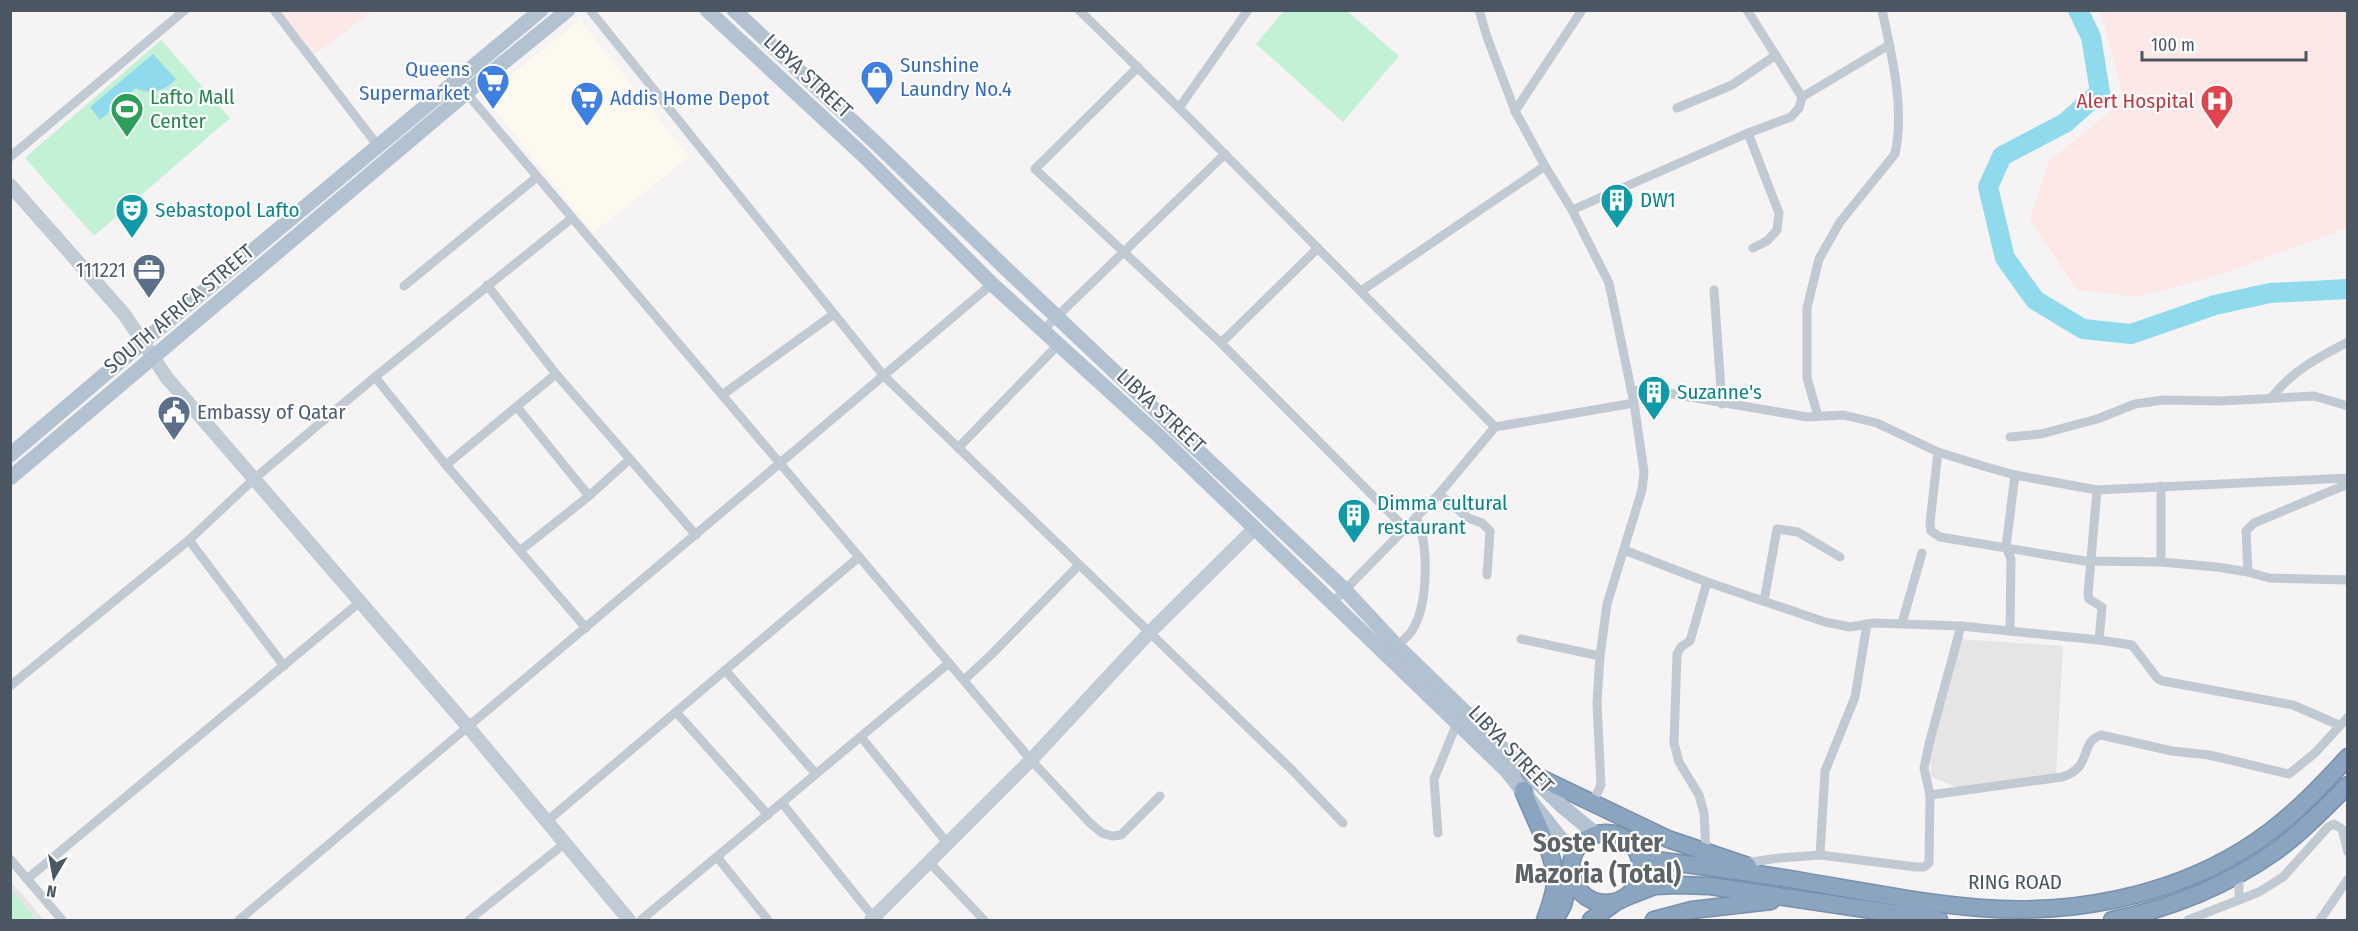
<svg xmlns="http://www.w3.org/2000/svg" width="2358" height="931" viewBox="0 0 2358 931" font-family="'Fira Sans Condensed',sans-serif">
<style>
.commercial{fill:#fdf9ef}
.education{fill:#e6e4e5}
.medical{fill:#fce8e6}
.green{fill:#c3f1d5}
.water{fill:#90daee}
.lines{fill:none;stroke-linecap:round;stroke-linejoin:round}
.river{stroke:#90daee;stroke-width:20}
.highway-casing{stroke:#7690ad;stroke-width:19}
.street{stroke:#c1cad2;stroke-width:9}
.secondary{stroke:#c1cbd6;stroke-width:14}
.primary{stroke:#b3c2d1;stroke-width:15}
.highway{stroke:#8ba5c1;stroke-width:16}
.labels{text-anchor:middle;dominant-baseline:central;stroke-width:4.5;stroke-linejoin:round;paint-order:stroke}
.shop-label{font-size:21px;fill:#366cbe;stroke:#fff;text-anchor:start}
.street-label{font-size:21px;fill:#4a5661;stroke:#fff}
.leisure-label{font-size:21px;fill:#27864d;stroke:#fff;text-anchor:start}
.health-label{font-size:21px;fill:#be3a42;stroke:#fff;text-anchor:end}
.culture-label{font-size:21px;fill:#0d838f;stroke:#fff;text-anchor:start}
.service-label{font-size:21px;fill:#4e5e75;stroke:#fff;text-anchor:end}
.district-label{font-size:27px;font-weight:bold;fill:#5f6368;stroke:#fff}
</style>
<rect width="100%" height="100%" fill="#f5f3f3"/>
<path class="commercial" d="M580 20 689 157 593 233 484 96Z"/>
<g class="education">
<path d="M1959 639 2063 646 2056 774 1959 788 1931 777 1930 745Z"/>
<path d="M11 882 44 920H11Z"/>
</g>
<g class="medical">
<path d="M279 11H372L315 54Z"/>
<path d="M2100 11H2347V228L2225 273 2139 297 2077 290 2030 220 2049 161 2125 100Z"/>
</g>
<g class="green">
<path d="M1284 11H1347L1399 56 1343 122 1256 44Z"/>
<path d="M161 40 230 118 94 236 25 158Z"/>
<path d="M11 889 36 920H11Z"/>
</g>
<path class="water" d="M153 54 176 79C166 90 150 96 136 88L100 120 90 107Z"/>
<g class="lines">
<path class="river" d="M2078 10 2091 37 2100 92 2065 123 2002 156 1988 187 2005 258 2035 300 2083 329 2131 334 2215 305 2270 293 2348 289"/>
<defs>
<g id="highway">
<path d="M1528 772 1668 839 1748 866"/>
<path d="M1523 790C1532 816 1558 858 1555 884 1554 896 1549 909 1545 920"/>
<circle cx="1606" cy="868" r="35"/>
<path d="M1640 858C1694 865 1748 872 1802 881 1861 891 1921 903 1981 908 2070 915 2167 897 2243 850 2283 826 2317 791 2348 757"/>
<path d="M1624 898 1655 886 1678 885 1710 886 1939 920"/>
<path d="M1555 920 1563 905 1571 874"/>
<path d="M1591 920 1616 902"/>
<path d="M1654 920 1692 910 1771 901"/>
<path d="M2112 920C2170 909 2228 885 2276 851 2302 832 2325 808 2348 785"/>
</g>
</defs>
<use href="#highway" class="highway-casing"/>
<g class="street">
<path d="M274 10 378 146"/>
<path d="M590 10 884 376 1292 770 1343 823"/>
<path d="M1079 10 1179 108 1495 427"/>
<path d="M1479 10 1487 37 1515 111 1545 166 1572 210 1609 283 1634 403 1644 472 1642 490 1607 604 1600 656 1597 703 1601 785 1592 803"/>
<path d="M1747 10 1802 97"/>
<path d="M1138 67 1035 169 1221 343 1405 528"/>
<path d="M464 90 1031 760 1090 823 1102 833 1112 836 1121 835 1160 796"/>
<path d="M1179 108 1248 10"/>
<path d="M1677 108 1732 85 1776 55"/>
<path d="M1515 111 1582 10"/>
<path d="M1748 133 1779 213 1777 230 1767 241 1753 248"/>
<path d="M10 157 185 10"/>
<path d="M1572 210 1748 133 1791 117 1799 108 1802 97 1889 45"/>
<path d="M487 285 556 374 696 535"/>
<path d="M404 286 537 177"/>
<path d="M1714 290 1722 404"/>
<path d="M1361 291 1545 166"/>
<path d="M1043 330 1225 154"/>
<path d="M1221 343 1318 248"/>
<path d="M375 377 446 465 586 628"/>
<path d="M1631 390 1661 392 1807 417 1844 415 1877 423 1938 452 1983 466 2015 475 2097 490 2348 478"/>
<path d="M722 395 834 314"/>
<path d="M2271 398C2292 371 2317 358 2348 342"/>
<path d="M517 407 589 496"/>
<path d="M1818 416 1807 378V308L1819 259 1840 222 1895 154C1905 108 1892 56 1882 10"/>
<path d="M2010 437 2041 434 2097 419 2135 404 2163 400 2221 401 2314 396 2348 406"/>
<path d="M958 448 1058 345"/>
<path d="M1938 452 1930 523 1931 531 1940 537 2085 561 2161 562 2217 567 2248 572 2269 578 2348 580"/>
<path d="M446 465 556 374"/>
<path d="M2161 486V562"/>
<path d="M2097 490 2088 594 2089 599 2102 607 2099 640"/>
<path d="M1439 494 1468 518 1482 523 1490 531 1487 575"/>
<path d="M189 540 284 666"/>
<path d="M521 550 589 496 630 459"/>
<path d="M1624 550 1707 582 1825 622 1850 627 1874 623 1961 626 2099 640 2132 645 2158 679 2163 681 2293 705 2339 725"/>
<path d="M2248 572 2246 531 2254 523 2348 484"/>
<path d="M1764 601 1777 529 1798 532 1840 557"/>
<path d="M1333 602 1439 494 1495 427 1634 403"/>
<path d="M1902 623 1922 553"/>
<path d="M2010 631 2011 559 2006 547 2015 475"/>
<path d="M1521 639 1600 656"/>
<path d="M1397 646C1401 642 1407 637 1411 632 1429 606 1429 544 1416 517"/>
<path d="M725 670 816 774"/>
<path d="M964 680 993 653 1079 565"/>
<path d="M10 686 189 540 255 478 375 377 572 218"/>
<path d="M676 712 768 815"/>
<path d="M861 737 948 844"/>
<path d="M1930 795 2062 777C2094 767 2078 743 2101 735L2172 751 2209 755 2289 774 2315 753 2348 717"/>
<path d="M782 803 874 918"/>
<path d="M546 822 859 557"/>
<path d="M1438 833 1434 779 1457 723"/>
<path d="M1706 851 1704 813 1699 795 1679 762 1674 743 1677 654 1681 647 1690 641 1707 582"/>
<path d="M1820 855 1825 771 1855 697 1867 624"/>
<path d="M717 857 768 920"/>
<path d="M10 859 62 920"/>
<path d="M929 862 984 920"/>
<path d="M1745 863 1779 858 1820 855 1916 867H1924L1929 863 1930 795 1924 768 1929 744 1961 626"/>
<path d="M2239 874V900"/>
<path d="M27 879 360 602"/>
<path d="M239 920 992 284"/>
<path d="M469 920 564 844"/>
<path d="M641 920 949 663"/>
<path d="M2188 920 2259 892 2283 877 2328 827 2334 824 2342 829 2348 852"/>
<path d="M2320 920 2348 879"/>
</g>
<g class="secondary">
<path d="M10 185 124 314 167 378 469 728 629 920"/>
<path d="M871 920 1031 760 1149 633 1254 529"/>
</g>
<g class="primary">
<path d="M707 10 864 156 992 284 1159 436 1506 770 1573 854"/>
<path d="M734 10 879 146 1000 263 1345 590 1397 646 1563 807 1596 834"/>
<path d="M10 455 143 342 541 10"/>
<path d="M10 478 466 93 568 10"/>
</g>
<use href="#highway" class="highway"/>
</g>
<defs>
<symbol id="shop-pin" viewBox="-11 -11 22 30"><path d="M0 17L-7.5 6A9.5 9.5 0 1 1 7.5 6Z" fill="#3f7fe0" stroke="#fff"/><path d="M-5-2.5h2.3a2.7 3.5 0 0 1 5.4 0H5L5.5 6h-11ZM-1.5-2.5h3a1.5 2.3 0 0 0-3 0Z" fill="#fff"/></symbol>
<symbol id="supermarket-pin" viewBox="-11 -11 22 30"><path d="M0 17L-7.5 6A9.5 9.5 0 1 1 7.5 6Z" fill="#3f7fe0" stroke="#fff"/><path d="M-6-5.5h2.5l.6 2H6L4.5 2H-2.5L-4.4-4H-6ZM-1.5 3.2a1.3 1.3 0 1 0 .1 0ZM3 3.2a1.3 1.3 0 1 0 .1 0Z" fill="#fff"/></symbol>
<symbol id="hospital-pin" viewBox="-11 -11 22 30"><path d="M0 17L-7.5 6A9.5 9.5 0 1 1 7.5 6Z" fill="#e0444e" stroke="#fff"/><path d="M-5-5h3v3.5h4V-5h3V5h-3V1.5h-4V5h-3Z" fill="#fff"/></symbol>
<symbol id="stadium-pin" viewBox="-11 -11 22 30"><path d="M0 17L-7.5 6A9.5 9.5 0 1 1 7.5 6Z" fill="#2e9e5b" stroke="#fff"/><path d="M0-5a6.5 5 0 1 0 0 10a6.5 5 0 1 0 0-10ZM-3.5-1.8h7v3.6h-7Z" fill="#fff"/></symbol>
<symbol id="building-pin" viewBox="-11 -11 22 30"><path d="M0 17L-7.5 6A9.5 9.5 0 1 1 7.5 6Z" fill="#0f9aa8" stroke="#fff"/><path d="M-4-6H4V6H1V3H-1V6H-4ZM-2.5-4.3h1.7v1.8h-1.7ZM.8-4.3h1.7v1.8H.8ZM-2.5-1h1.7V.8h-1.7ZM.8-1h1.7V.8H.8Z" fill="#fff"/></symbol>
<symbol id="theatre-pin" viewBox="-11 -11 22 30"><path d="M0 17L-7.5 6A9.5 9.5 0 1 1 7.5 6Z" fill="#0f9aa8" stroke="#fff"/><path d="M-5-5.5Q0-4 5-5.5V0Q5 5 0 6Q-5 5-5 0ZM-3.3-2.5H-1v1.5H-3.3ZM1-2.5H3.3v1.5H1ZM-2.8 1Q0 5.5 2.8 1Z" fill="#fff"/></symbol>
<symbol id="office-pin" viewBox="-11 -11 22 30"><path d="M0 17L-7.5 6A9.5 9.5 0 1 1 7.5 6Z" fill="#5c6f8a" stroke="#fff"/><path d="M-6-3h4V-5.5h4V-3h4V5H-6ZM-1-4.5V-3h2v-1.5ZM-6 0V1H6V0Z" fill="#fff"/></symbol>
<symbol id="civic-pin" viewBox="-11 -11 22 30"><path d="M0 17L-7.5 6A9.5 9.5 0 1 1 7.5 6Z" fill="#5c6f8a" stroke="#fff"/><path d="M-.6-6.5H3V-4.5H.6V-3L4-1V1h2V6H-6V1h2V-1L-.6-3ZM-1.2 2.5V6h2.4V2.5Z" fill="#fff"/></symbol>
</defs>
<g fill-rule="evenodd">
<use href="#shop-pin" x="858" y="58" width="38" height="52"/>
<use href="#supermarket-pin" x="474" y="62" width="38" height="52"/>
<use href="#supermarket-pin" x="568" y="79" width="38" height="52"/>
<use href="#hospital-pin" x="2198" y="82" width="38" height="52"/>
<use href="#stadium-pin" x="108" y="90" width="38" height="52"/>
<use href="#building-pin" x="1598" y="181" width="38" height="52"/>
<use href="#theatre-pin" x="113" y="191" width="38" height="52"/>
<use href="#office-pin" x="130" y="251" width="38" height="52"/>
<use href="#building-pin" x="1635" y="373" width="38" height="52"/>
<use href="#civic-pin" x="155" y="393" width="38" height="52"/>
<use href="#building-pin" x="1335" y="496" width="38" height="52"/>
</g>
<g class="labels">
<g class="shop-label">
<text x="900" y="65">Sunshine<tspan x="900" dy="24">Laundry No.4</tspan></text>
<text x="470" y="69" text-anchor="end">Queens<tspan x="470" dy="24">Supermarket</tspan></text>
<text x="610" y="98">Addis Home Depot</text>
</g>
<g class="street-label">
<text transform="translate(808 76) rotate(43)">LIBYA STREET</text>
<text transform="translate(179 309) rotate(-40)">SOUTH AFRICA STREET</text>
<text transform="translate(1161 411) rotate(43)">LIBYA STREET</text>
<text transform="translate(1511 749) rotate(46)">LIBYA STREET</text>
<text x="2015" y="882">RING ROAD</text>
</g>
<g class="leisure-label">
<text x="150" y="97">Lafto Mall<tspan x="150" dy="24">Center</tspan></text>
</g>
<g class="health-label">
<text x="2194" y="101">Alert Hospital</text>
</g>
<g class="culture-label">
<text x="1640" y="200">DW1</text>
<text x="155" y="210">Sebastopol Lafto</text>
<text x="1677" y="392">Suzanne's</text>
<text x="1377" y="503">Dimma cultural<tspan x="1377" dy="24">restaurant</tspan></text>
</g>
<g class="service-label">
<text x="126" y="270">111221</text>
<text x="197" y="412" text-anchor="start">Embassy of Qatar</text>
</g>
<g class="district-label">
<text x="1598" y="843">Soste Kuter<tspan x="1598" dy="31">Mazoria (Total)</tspan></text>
</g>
</g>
<rect width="2358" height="931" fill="none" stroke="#4a5661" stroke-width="24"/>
<g transform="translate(54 877) rotate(190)" stroke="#ffffff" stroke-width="4.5" paint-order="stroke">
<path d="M0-4.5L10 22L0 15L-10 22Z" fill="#4a5661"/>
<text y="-9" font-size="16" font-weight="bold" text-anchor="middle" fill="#4a5661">N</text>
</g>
<path d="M2142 51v9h164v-9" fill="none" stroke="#4a5661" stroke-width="3"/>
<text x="2151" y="51" font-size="18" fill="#4a5661" stroke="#ffffff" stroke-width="4.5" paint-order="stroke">100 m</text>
</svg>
